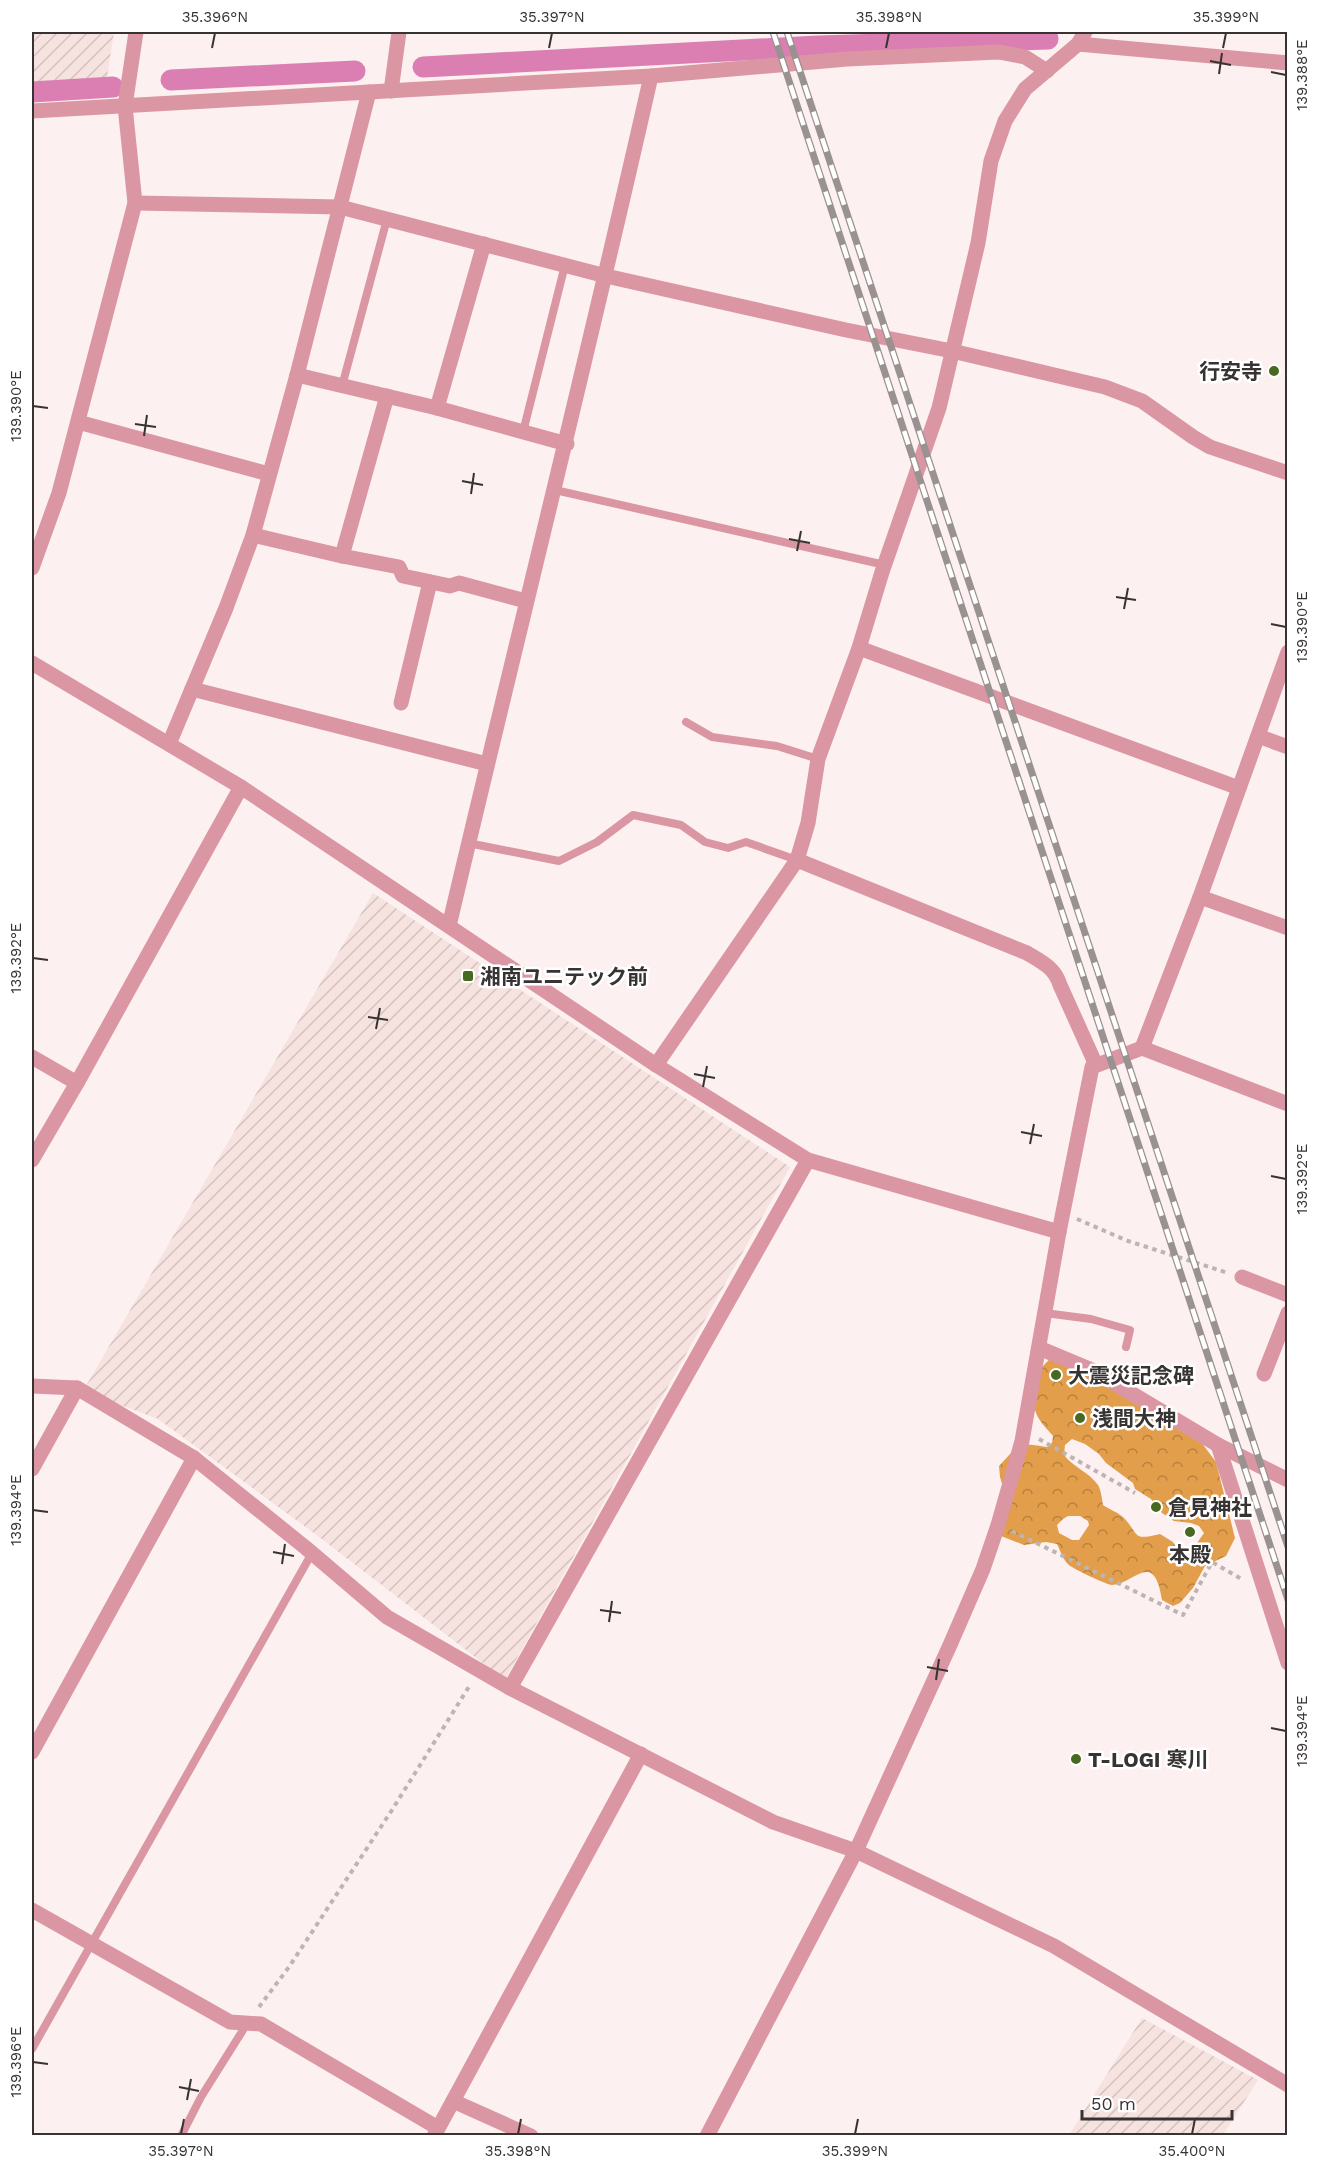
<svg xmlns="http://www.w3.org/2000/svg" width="1319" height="2167" viewBox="0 0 1319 2167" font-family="'Work Sans','Noto Sans JP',sans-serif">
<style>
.industrial{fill:url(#industrial-furrows)}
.forest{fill:url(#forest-crowns);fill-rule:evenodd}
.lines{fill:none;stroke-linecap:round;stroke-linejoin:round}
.canal{stroke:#db7fb2;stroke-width:21}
.path{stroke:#bdb4b3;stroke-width:4;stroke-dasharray:4.5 4.5;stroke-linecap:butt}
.lane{stroke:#db96a3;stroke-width:8}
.street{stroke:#db96a3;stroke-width:15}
.rail-casing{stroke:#9a9291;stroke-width:7}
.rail{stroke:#fff;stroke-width:4.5;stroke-dasharray:14;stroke-linecap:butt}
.ticks{fill:none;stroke:#373332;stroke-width:2}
.poi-dot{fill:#476920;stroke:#fff;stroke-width:2}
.labels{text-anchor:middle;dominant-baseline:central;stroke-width:5;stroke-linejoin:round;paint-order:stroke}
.poi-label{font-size:21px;font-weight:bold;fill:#373332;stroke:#fff;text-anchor:start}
.neatline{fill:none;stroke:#373332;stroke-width:2}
.ticks-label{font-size:15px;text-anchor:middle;fill:#373332}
</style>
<defs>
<pattern id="industrial-furrows" width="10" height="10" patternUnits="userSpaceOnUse" patternTransform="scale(1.5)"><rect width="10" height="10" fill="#f6e2df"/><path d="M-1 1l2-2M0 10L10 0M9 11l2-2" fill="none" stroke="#d4c2c0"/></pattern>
<pattern id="forest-crowns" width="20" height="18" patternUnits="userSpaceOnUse" patternTransform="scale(1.5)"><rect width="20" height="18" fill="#e29e4a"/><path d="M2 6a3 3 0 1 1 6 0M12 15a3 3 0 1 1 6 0" fill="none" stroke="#b8813e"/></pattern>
</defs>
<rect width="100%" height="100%" fill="#fcf1f0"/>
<g class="industrial">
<path d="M32 32H114L107 78 32 82Z"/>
<path d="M373 893 790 1167 505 1680 314 1533 158 1419 83 1391Z"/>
<path d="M1142 2018 1258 2080 1223 2135H1069Z"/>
</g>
<path class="forest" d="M1053 1357 1075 1363 1201 1442 1216 1462 1235 1538 1226 1556 1205 1566 1193 1588 1180 1603 1173 1606 1162 1600C1154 1548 1134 1584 1112 1585 1107 1585 1072 1568 1069 1565 1063 1560 1060 1550 1057 1544L1046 1542 1024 1545 1001 1536 1003 1487 1000 1477 999 1466C1021 1443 1015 1442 1047 1447L1052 1443 1053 1436C1047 1429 1039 1421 1036 1413 1029 1394 1036 1367 1053 1357ZM1072 1439 1085 1444 1099 1454 1106 1463 1133 1483 1135 1489 1151 1499 1162 1513 1174 1521 1191 1523 1199 1526 1204 1533 1188 1556 1180 1553 1173 1542 1160 1534C1131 1541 1140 1535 1124 1518 1118 1512 1110 1510 1103 1505 1102 1499 1101 1490 1098 1485 1089 1472 1073 1467 1064 1455L1065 1445ZM1068 1516H1080L1088 1521 1089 1525 1079 1540H1072L1059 1533 1057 1525 1063 1519Z"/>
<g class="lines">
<g class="canal">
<path d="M423 67 818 46 1048 39"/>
<path d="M171 80 355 71"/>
<path d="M32 92 113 87"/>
</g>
<g class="path">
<path d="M1077 1219 1128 1241 1228 1273"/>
<path d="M1039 1439 1135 1493"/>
<path d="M1012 1531 1183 1615 1212 1562 1243 1580"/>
<path d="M259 2007 289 1967 392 1810 470 1685"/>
</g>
<g class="lane">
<path d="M342 386 387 219"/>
<path d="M523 432 565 265"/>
<path d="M555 490 885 565"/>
<path d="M686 722 712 737 777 746 818 759"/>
<path d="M468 843 559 861 597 842 633 815 681 825 705 842 728 848 746 842 797 860"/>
<path d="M1045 1313 1091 1319 1130 1330 1126 1347"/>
<path d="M32 2049 312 1553"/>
<path d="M181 2136 201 2097 248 2022"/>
</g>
<g class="street">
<path d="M1078 44 1288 63"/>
<path d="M391 91 399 32"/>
<path d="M32 111 651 76 847 59 999 52 1025 57 1047 71"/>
<path d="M135 203 340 207 606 276 846 330 952 351 1105 387 1142 401 1193 437 1210 447 1288 473"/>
<path d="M297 375 437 408 567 444"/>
<path d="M437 408 484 244"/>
<path d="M78 422 269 474"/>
<path d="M253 535 342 556 399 567 403 576 450 586 459 583 526 601"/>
<path d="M342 556 387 396"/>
<path d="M32 568 59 493 135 203 125 106 136 32"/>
<path d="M859 648 1239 788"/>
<path d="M32 663 241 787 656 1065 808 1160 1059 1232"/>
<path d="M192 689 487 764"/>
<path d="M401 703 430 582"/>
<path d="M1258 736 1288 747"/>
<path d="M169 744 226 608 253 535 297 375 369 92"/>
<path d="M797 860 1027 953C1042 962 1055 968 1060 985L1096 1065"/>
<path d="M1200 897 1288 928"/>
<path d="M449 926C516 642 587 360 651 76"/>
<path d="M1142 1048 1200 897 1288 652"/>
<path d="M32 1057 77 1083"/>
<path d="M656 1065 797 860 808 823 818 759 859 648 882 572 939 408 978 243 991 161 1005 121 1025 89 1078 44 1085 32"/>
<path d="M32 1160 77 1083 241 787"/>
<path d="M808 1160 510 1688 773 1822 856 1851 1054 1946 1288 2085"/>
<path d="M1242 1277 1288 1295"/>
<path d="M1039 1348 1094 1371 1218 1445 1288 1480"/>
<path d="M1264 1374 1288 1313"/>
<path d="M32 1386 77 1388 194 1458 306 1548 387 1617 510 1688"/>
<path d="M1218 1445 1288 1663"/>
<path d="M32 1469 77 1388"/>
<path d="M32 1752 194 1458"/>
<path d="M32 1910 230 2022 261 2024 438 2128"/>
<path d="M453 2101 531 2136"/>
<path d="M434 2136 641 1754"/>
<path d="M707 2136 856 1851 950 1645 983 1569 998 1525 1022 1441 1059 1232 1092 1067 1142 1048 1288 1104"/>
</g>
<defs>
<g id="rail">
<path d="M773 32 1288 1600"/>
<path d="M787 32 1288 1547"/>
</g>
</defs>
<use href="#rail" class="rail-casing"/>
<use href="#rail" class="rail"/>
</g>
<path class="ticks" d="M212 48 215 33M549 48 552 33M886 48 889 33M1223 48 1226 33M1210 61 1231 65M1271 72 1286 75M1219 74 1222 53M33 406 48 408M135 424 156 427M144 436 147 415M462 481 483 485M471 494 474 473M789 539 810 543M797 551 801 531M1116 597 1136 600M1124 609 1128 588M1271 624 1286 627M33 958 48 960M368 1017 388 1020M376 1029 380 1008M694 1074 715 1078M703 1087 707 1066M1021 1132 1042 1136M1030 1144 1034 1124M1271 1176 1286 1179M33 1510 48 1512M273 1552 294 1556M282 1564 285 1544M600 1610 621 1613M609 1622 612 1601M927 1667 948 1671M936 1680 939 1659M1271 1728 1286 1731M33 2062 48 2064M179 2087 199 2091M187 2100 191 2079M181 2134 184 2119M518 2134 521 2119M855 2134 858 2119M1192 2134 1195 2119"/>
<g class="poi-dot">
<circle cx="1274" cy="371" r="6"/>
<rect x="462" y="970" width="12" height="12" rx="3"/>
<circle cx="1056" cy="1375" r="6"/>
<circle cx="1080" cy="1418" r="6"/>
<circle cx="1156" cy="1507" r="6"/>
<circle cx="1190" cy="1532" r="6"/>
<circle cx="1076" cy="1759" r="6"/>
</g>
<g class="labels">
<g class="poi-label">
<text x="1262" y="371" text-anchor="end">行安寺</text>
<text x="480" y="976">湘南ユニテック前</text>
<text x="1068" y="1375">大震災記念碑</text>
<text x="1092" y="1418">浅間大神</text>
<text x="1168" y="1507">倉見神社</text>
<text x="1190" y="1554" text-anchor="middle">本殿</text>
<text x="1088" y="1759">T-LOGI 寒川</text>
</g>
</g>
<rect width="1319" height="2167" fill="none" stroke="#ffffff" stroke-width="66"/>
<path d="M1082 2110v9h150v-9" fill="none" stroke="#373332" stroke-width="3"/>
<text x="1091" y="2110" font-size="18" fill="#373332" stroke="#ffffff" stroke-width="4.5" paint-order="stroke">50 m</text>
<rect x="33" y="33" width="1253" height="2101" class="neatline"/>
<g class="ticks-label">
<text x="215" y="22">35.396°N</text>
<text x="552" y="22">35.397°N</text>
<text x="889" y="22">35.398°N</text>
<text x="1226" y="22">35.399°N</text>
<text transform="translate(1302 75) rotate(-90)" y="5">139.388°E</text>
<text transform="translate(16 406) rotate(-90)" y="5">139.390°E</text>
<text transform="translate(1302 627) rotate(-90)" y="5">139.390°E</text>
<text transform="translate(16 958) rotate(-90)" y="5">139.392°E</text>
<text transform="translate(1302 1179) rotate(-90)" y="5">139.392°E</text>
<text transform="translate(16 1510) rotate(-90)" y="5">139.394°E</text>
<text transform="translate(1302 1731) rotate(-90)" y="5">139.394°E</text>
<text transform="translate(16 2062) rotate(-90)" y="5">139.396°E</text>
<text x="181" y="2156">35.397°N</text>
<text x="518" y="2156">35.398°N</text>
<text x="855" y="2156">35.399°N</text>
<text x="1192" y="2156">35.400°N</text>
</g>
</svg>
